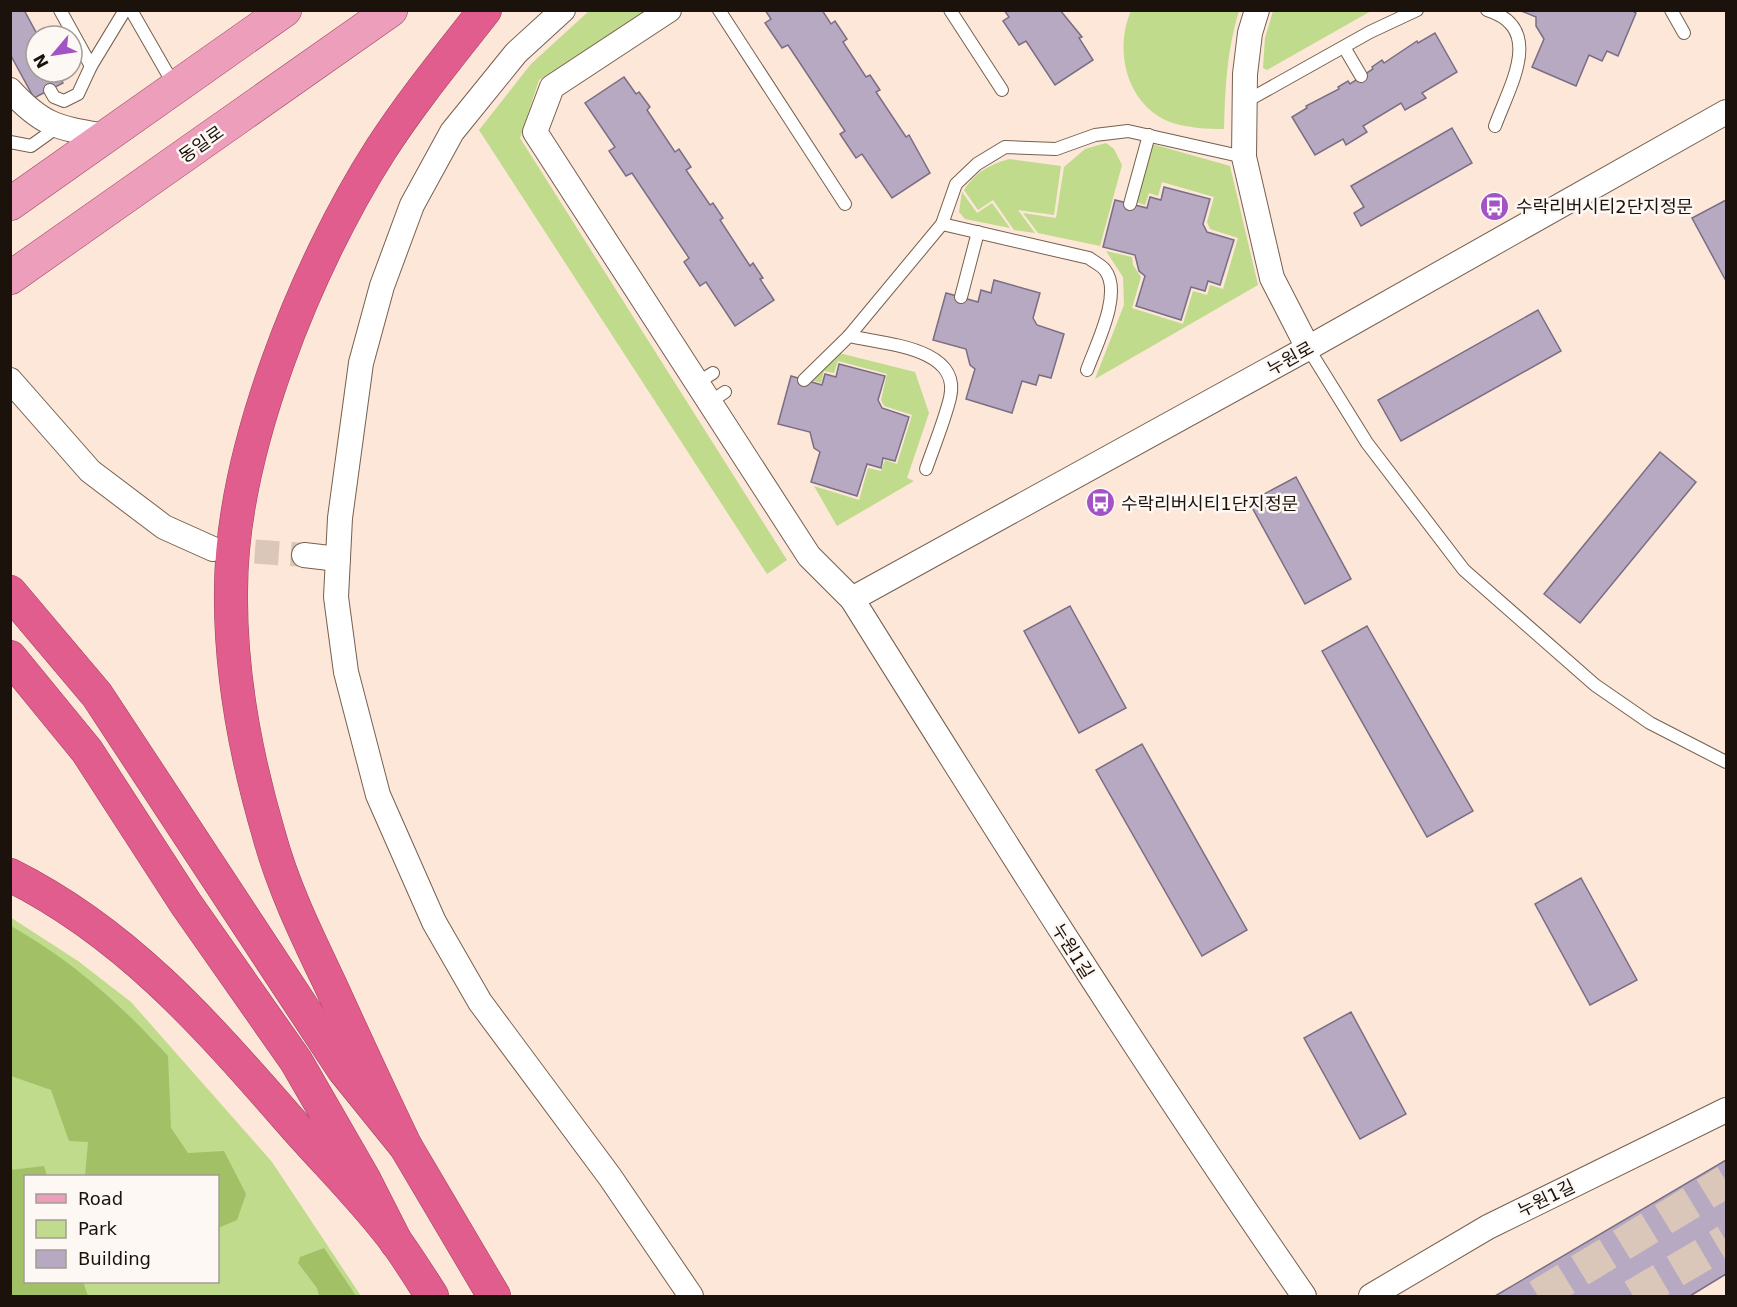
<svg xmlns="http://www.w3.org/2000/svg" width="1737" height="1307" viewBox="0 0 1737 1307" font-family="'DejaVu Sans','Noto Sans KR',sans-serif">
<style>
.green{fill:#bfdb8b;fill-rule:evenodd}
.forest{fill:#a2c065}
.building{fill:#b7a9c2;stroke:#7a6d84;stroke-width:1.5}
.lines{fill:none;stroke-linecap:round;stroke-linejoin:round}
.street-tunnel{stroke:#dac7b9;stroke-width:24;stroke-dasharray:24 12;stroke-linecap:butt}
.highway-tunnel{stroke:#dac7b9;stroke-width:33;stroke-dasharray:33 16;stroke-linecap:butt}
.lane-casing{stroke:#76604f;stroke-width:14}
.street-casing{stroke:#76604f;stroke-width:26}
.primary-casing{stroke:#9c4360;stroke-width:34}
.highway-casing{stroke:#9c4360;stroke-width:34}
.lane{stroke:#fff;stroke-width:12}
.street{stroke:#fff;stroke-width:24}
.primary{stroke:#ed9ebb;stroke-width:33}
.highway{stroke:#e15d8e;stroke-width:33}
.labels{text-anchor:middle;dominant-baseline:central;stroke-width:5;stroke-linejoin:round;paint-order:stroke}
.street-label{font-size:18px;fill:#1b120c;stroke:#fdf8f4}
.poi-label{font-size:18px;fill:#1b120c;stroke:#fdf8f4;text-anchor:start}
</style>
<rect width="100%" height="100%" fill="#fce7d8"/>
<g class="green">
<path d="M589 11H645L539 80 520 138 787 560 767 574 479 130 531 64Z"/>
<path d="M1131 11H1239C1227 49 1225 88 1224 129 1207 129 1189 128 1173 123 1128 108 1113 51 1131 11Z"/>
<path d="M1273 11V10L1371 11 1267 70 1263 68 1265 38Z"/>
<path d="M1106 143 1114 149 1122 165 1100 246 1038 233 1023 213 1056 218 1064 167 1085 149Z"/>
<path d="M1152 144 1230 166 1258 285 1095 379 1124 305 1123 277 1106 251 1132 257 1133 265 1141 277 1132 308 1183 324 1193 291 1207 295 1210 285 1223 289 1238 238 1210 229 1207 222 1214 197 1162 182 1158 196 1149 193 1145 205 1136 202Z"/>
<path d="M1009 159 1061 166 1054 215 1018 210 1035 233 1014 230 993 200 978 210 964 190C976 172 989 165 1009 159Z"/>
<path d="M962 192 977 213 992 203 1010 228 965 219 959 212Z"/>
<path d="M839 353 915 372 929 413 907 478 914 481 837 526 814 486 859 500 868 468 881 471 885 460 897 464 912 415 884 406 881 400 887 374 838 361 834 373 824 371 821 383 811 380Z"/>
<path d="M10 917 78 961 131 1002 272 1162 361 1296H11ZM26 1176H218V1282H26Z"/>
</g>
<g class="forest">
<path d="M11 926C74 962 119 1003 168 1056L171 1128 188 1153 224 1151 246 1194 237 1220 218 1228V1176H85L88 1142 69 1141 51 1090 11 1076Z"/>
<path d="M44 1166 47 1176H26V1282H83L88 1296H11V1170Z"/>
<path d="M324 1248 356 1296H319L317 1288 298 1263 300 1257Z"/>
</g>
<g class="building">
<path d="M10 10H24L38 36 36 72H57L63 83 34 98 10 54Z"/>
<path d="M765 10H822L831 24 835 21 847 39 843 42 866 77 870 75 880 90 876 92 906 137 909 135 930 173 892 198 862 154 856 158 840 134 845 131 788 45 782 48 765 23 771 19Z"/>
<path d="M1004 10H1060L1082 37 1079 38 1093 60 1055 85 1026 41 1019 45 1003 21 1009 17Z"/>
<path d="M1519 10H1631L1636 13 1618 56 1607 51 1602 61 1589 55 1576 86 1532 67 1544 39 1536 26V17Z"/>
<path d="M1435 33 1457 72 1422 93 1426 98 1405 110 1401 103 1363 126 1367 132 1346 145 1343 139 1315 155 1292 117 1307 108 1306 106 1339 89 1338 87 1348 81 1350 84 1373 69 1372 67 1382 60 1384 63 1417 41 1418 43Z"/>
<path d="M624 77 636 94 639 92 650 107 647 110 675 152 679 149 691 167 686 170 710 205 713 203 723 218 720 220 750 266 753 263 763 278 760 279 774 300 735 326 706 282 700 286 684 262 689 258 632 173 626 176 609 151 615 147 585 103Z"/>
<path d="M1452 128 1472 163 1361 226 1354 213 1364 207 1351 186Z"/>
<path d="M1164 187 1210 199 1203 224 1207 232 1234 240 1220 285 1208 281 1205 291 1191 287 1181 320 1136 306 1145 276 1139 271 1135 255 1103 247 1115 200 1147 208 1150 197 1161 200Z"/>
<path d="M1726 200V281L1692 218Z"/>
<path d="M994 280 1040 293 1033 318 1037 325 1064 334 1051 378 1039 375 1036 385 1022 381 1012 413 966 399 975 369 970 365 966 349 933 340 946 293 978 302 981 290 991 293Z"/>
<path d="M1538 310 1561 351 1401 441 1378 400Z"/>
<path d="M839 364 885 376 878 400 882 408 909 417 895 461 883 458 881 468 867 464 857 496 811 482 820 452 814 448 810 432 778 424 791 376 822 385 825 374 836 377Z"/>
<path d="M1660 452 1696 482 1580 623 1544 594Z"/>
<path d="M1296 477 1351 579 1305 604 1249 502Z"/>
<path d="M1070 606 1126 708 1079 733 1024 631Z"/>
<path d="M1367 626 1473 811 1427 837 1322 651Z"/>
<path d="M1142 744 1247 930 1202 956 1096 770Z"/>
<path d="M1581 878 1637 980 1590 1005 1535 904Z"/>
<path d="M1351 1012 1406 1114 1360 1139 1304 1038Z"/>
<path d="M1726 1160V1274L1690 1296H1495Z"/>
</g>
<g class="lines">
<path class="street-tunnel" d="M219 549 304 555"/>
<g class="highway-tunnel">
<path d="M1538 1296 1726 1181"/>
<path d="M1633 1296 1726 1241"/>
</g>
<defs>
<g id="lane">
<path d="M60 10 91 66 125 10"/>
<path d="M131 10 174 85"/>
<path d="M719 10 845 204"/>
<path d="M950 10 1002 90"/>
<path d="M1487 10C1546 28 1509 87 1495 126"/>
<path d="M1671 10 1684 33"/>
<path d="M1344 47 1361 76"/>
<path d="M50 90 54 97 64 101 78 94 91 66"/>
<path d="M1245 102 1370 32 1417 10"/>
<path d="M10 142 31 146 56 128"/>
<path d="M1130 204 1149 135"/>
<path d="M942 224 1089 258C1094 262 1101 265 1105 270 1123 293 1096 345 1087 370"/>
<path d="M961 297 978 232"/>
<path d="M849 336C883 344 962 347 950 398 944 422 934 446 926 469"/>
<path d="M1308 348 1367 443 1464 570 1595 685 1650 723 1726 762"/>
<path d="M804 380 849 336 942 224 956 184 977 164 1005 147 1056 149 1095 135 1128 131 1244 157"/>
<path d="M697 383 713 373"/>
<path d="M710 402 725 392"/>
</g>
<g id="street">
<path d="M563 10 516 53 452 132 412 205 382 286 361 363 340 518 336 597 346 672 378 795 434 922 480 1002 610 1177 691 1296"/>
<path d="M669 10 552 87 535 132 809 556 852 599C999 834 1146 1068 1304 1296"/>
<path d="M1257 10 1250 33 1245 74 1244 157 1272 278 1308 348"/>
<path d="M10 90C44 127 59 128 106 136"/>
<path d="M10 380 90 471 164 527 213 549"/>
<path d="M304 555 338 559"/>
<path d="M852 599 1308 348 1726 112"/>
<path d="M1371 1296 1488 1227 1726 1110"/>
</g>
<g id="primary">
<path d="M10 204 285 10"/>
<path d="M10 278 391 10"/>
</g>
<g id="highway">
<path d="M10 592 97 695 343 1069 406 1147 494 1296"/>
<path d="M10 657 87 751 186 904 296 1061 364 1179 396 1242"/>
<path d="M10 875C128 934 207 1026 292 1123 327 1163 366 1201 397 1243 410 1261 421 1279 432 1296"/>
<path d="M406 1147C380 1093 355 1039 330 984 307 936 283 887 269 835 246 757 230 673 231 591 231 452 306 266 381 149 412 101 449 56 485 10"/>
</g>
</defs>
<use href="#lane" class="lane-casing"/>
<use href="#street" class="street-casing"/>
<use href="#primary" class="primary-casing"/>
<use href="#highway" class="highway-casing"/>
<use href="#lane" class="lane"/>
<use href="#street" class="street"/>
<use href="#primary" class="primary"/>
<use href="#highway" class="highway"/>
</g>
<defs>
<symbol id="bus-disc" viewBox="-11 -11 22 22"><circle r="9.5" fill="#a253c4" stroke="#fdf8f4"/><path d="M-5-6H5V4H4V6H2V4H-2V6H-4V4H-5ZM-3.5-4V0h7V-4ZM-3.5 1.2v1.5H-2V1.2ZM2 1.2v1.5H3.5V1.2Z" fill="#fff"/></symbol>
</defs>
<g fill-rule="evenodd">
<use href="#bus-disc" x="1478" y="190" width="33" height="33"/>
<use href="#bus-disc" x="1084" y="486" width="33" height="33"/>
</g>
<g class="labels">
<g class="street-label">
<text transform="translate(201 144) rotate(-35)">동일로</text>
<text transform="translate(1290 358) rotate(-29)">누원로</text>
<text transform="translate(1073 951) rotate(58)">누원1길</text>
<text transform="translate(1546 1198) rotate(-26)">누원1길</text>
</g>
<g class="poi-label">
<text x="1516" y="206">수락리버시티2단지정문</text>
<text x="1121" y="503">수락리버시티1단지정문</text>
</g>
</g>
<rect width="1737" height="1307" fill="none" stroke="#1b120c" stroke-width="24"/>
<rect x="24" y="1175" width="195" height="108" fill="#fdf8f4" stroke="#a39c97" stroke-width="1.5"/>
<rect x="36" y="1194" width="30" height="9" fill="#ed9ebb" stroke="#a39c97" stroke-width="1.5"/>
<text x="78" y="1205" font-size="18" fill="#1b120c">Road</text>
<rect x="36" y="1220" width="30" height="18" fill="#bfdb8b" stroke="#a39c97" stroke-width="1.5"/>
<text x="78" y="1235" font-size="18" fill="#1b120c">Park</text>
<rect x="36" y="1250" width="30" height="18" fill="#b7a9c2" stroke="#a39c97" stroke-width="1.5"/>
<text x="78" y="1265" font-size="18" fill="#1b120c">Building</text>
<g transform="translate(54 54) rotate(241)"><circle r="28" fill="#fdf8f4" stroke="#a39c97" stroke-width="1.5"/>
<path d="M0-4.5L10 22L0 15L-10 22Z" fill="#a253c4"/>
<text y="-9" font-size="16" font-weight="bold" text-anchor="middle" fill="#1b120c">N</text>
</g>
</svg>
